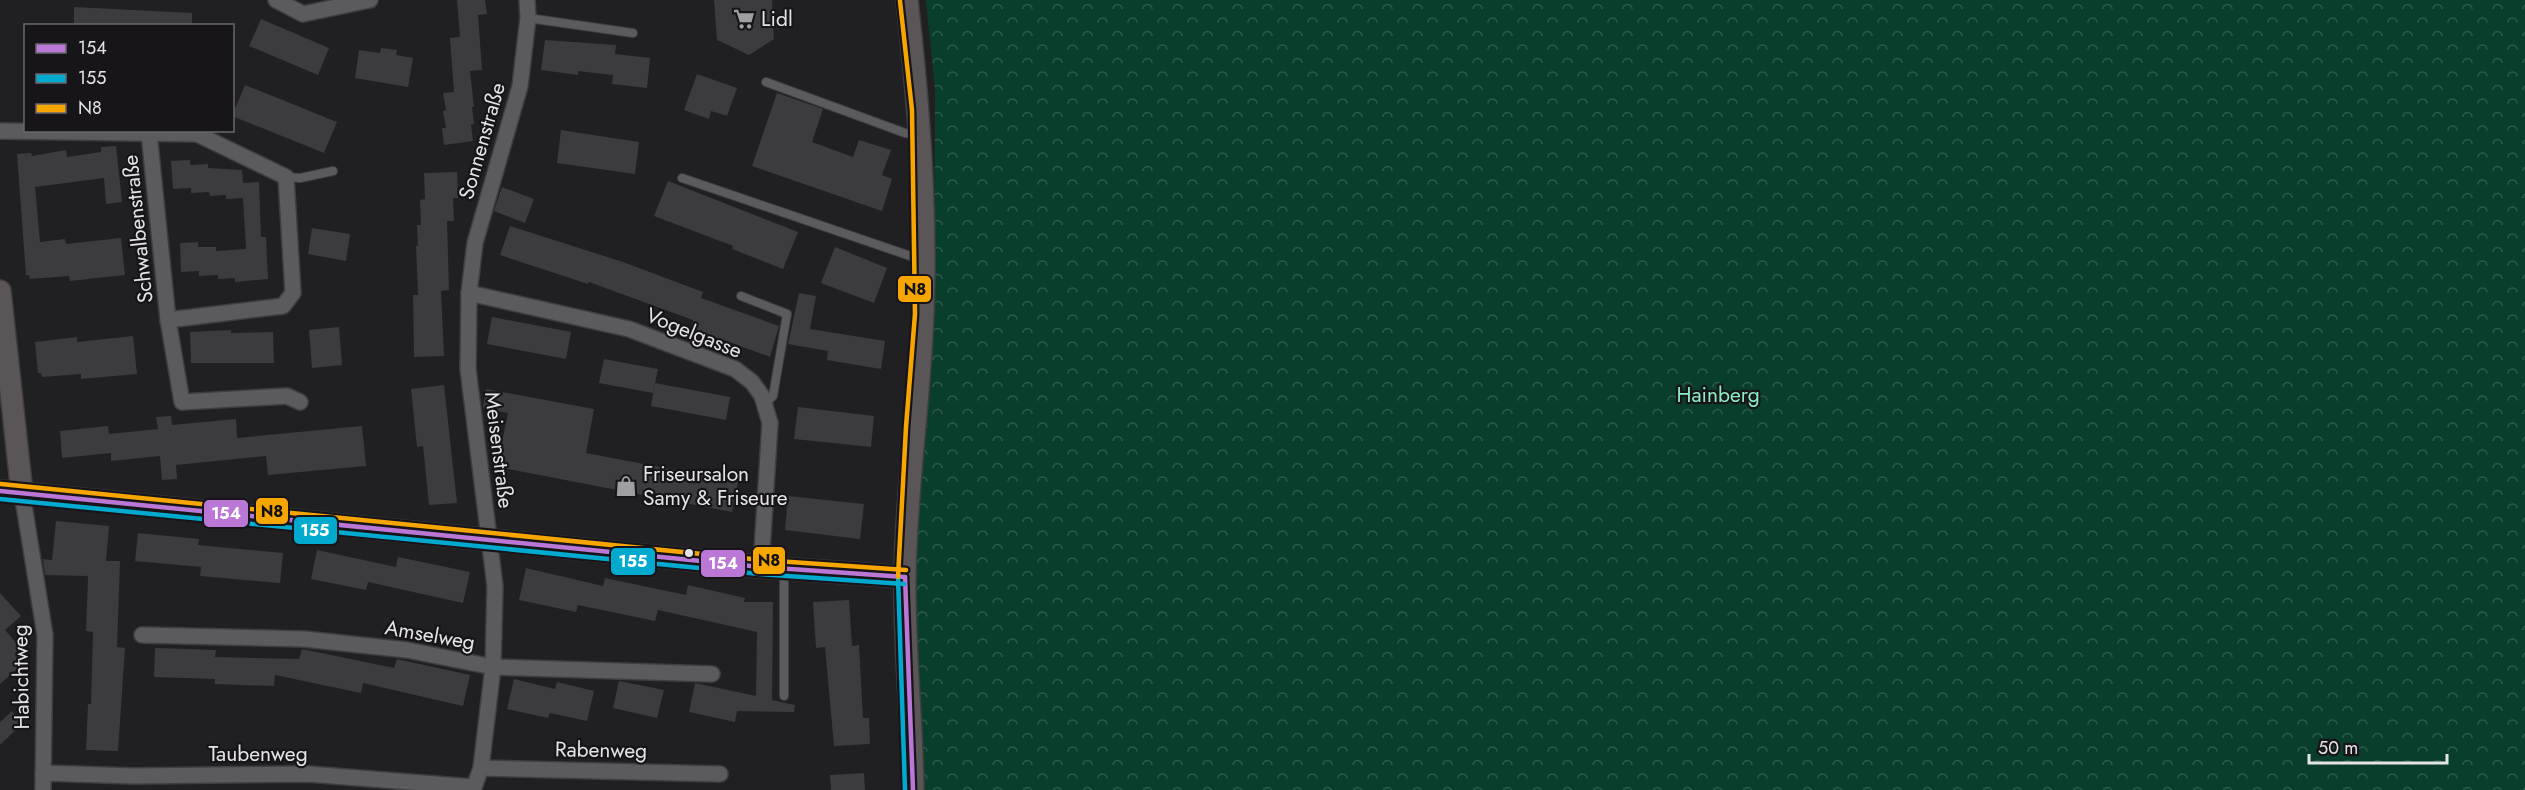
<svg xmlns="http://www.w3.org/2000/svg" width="2525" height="790" viewBox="0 0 2525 790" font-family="Jost,sans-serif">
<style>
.park{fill:url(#park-crowns)}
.building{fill:#3c3b3d}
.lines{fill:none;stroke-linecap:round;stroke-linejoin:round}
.lane-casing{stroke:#3e3d3f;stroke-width:10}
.street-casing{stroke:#3e3d3f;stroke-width:18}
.secondary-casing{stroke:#3e3d3f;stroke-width:24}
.lane{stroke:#5b5a5c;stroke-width:8}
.street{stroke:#5b5a5c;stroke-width:15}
.secondary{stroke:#5a5658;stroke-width:21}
.bus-1-casing{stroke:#17151a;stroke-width:9}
.bus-2-casing{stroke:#17151a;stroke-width:9}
.bus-3-casing{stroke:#17151a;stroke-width:9}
.bus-1{stroke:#ba77d6;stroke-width:4.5}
.bus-2{stroke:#00a9ce;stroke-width:4.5}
.bus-3{stroke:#f7a600;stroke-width:4.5}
.bus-dot{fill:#e4e3e6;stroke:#17151a;stroke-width:2}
.labels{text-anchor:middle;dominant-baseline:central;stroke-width:4.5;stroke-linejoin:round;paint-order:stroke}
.poi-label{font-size:21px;fill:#e4e3e6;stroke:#17151a;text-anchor:start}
.street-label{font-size:21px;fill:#e4e3e6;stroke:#17151a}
.park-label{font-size:21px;fill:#8aecc1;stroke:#17151a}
.line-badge{stroke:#17151a;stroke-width:2}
.badge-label{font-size:16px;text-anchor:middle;font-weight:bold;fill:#fff}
.pale-badge-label{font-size:16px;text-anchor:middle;font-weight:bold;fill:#111}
</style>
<defs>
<pattern id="park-crowns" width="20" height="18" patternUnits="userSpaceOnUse" patternTransform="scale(1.5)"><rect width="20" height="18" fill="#0a3e2c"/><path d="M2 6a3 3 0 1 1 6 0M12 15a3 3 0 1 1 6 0" fill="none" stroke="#2e5a4b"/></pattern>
</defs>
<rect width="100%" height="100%" fill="#201f22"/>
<path class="park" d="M926 0H2525V790H924L911 615 915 485 934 314 935 89Z"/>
<g class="building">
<path d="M457 0H485L487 14 478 15 482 70 470 71 474 107H472L474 124H471L473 141 444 145 442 128H446L443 111 446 110 443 93 454 92 450 38 460 37Z"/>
<path d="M714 0H772L774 39 749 55 717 40Z"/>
<path d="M74 7 192 13V26H74Z"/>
<path d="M261 19 329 48 318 75 249 46Z"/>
<path d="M545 40 616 45 615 54 650 58 647 88 612 84 613 75 578 71V75L541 70Z"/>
<path d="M381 48 397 50 396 55 413 58 408 87 355 78 359 50 380 53Z"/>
<path d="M697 74 737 88 727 116 711 111 709 119 684 110Z"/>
<path d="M245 85 337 122 324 153 232 116Z"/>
<path d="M777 93 823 109 812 142 853 157 859 140 891 150 882 175 892 179 882 211 752 166Z"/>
<path d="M561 130 639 142 635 174 557 163Z"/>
<path d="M116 146 122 202 106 204 104 178 35 187 40 242 65 239 66 244 121 238 125 275 70 281 69 276 30 279 29 275H26L17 154 31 153 32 156 66 150 67 157 101 152V147Z"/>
<path d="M190 160V165L208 164V168L242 170 243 183 259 182 261 237H266L268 279 235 282V278L218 279V275L199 276V271L181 272 180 243 198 242V247H216V251L246 249 243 198 226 199V195L210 196 209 192 191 193V188L173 189 171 161Z"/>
<path d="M457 172 458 198H453L454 221H447L449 290 441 291 444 356 414 357 413 295H418L416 246H418L417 225H421L420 200 425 199 424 173Z"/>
<path d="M668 181 798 232 783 269 732 249 733 246 654 216Z"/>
<path d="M502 187 534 199 525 223 494 211Z"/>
<path d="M510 226 623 262 703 292 701 298 779 326 770 357 691 328 693 320 589 282 588 284 500 255Z"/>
<path d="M312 228 350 234 346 261 308 254Z"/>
<path d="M835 247 887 268 874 303 821 283Z"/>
<path d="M799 293 816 296 810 329 885 341 881 369 827 360 828 351 788 344Z"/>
<path d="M492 317 571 332 566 359 487 344Z"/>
<path d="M339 327 342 365 312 368 309 330Z"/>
<path d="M231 330V333L273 332 274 363H191L190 332Z"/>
<path d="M133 336 137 374 81 379V374L42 377 41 373H38L35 342 77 337V342Z"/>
<path d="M604 359 658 369 653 393 599 383Z"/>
<path d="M655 383 730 397 726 420 651 406Z"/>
<path d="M444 385 457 503 429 505 423 446 417 447 411 389Z"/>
<path d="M486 389 594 409 586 453 738 482 732 512 497 467 508 413 483 408Z"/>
<path d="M798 407 874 416 871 447 794 439Z"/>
<path d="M171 416 172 425 236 419 237 438 362 426 366 466 268 475 266 456 176 465 177 479 162 480 160 456 111 461V453L62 458 60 431 108 426 109 434 158 429 156 417Z"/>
<path d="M788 496 864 504 860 539 785 530Z"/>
<path d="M56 521 109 526 106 561H120L117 647 125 648 118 751 86 750 88 704H91L93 632 86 631 88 576 45 575 43 559 52 560Z"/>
<path d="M138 533 199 539 198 545 283 553 280 583 200 576 201 567 135 561Z"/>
<path d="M317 550 396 567 398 557 470 572 463 603 368 582 366 590 311 579Z"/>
<path d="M526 568 603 586 605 578 686 595 688 585 745 598 744 602H773L772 700 795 705 794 712 737 711 735 722 689 712 695 683 756 696 757 632 658 610 655 621 578 605 576 612 519 600Z"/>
<path d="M0 593 21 616 5 630 29 658 0 684Z"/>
<path d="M849 600 852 646 859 645 863 718H869L870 744 834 746 825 647 816 648 813 602Z"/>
<path d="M155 648 216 650 215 657 299 659 302 649 394 668 397 659 470 675 463 706 363 683 361 693 275 675 274 686 215 684V679L154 677Z"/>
<path d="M514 679 555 689 557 682 594 691 587 721 550 713 548 718 507 709Z"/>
<path d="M619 681 664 690 657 718 613 708Z"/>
<path d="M12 711 23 723 0 745V722Z"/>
<path d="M864 773 865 790H831L830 775Z"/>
</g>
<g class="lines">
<defs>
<g id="lane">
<path d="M528 18 633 33"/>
<path d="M766 82 905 133 918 135"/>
<path d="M286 177 300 178 333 171"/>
<path d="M682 178 922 260"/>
<path d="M741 296 787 314 773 396 765 404"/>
<path d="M784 571V696"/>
</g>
<g id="street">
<path d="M276 0 303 14 370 0"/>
<path d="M0 131 197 134 286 177 293 293 283 306 168 320 182 402 287 396 300 402"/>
<path d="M149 133 168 320"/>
<path d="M469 293 629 329 735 369 752 382 762 396 770 423 761 567"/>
<path d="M22 493 45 635 43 790"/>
<path d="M142 635 304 639 407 650 493 667 712 674"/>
<path d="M481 768 720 774"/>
<path d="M43 773 134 776 308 774 473 787"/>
<path d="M473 790 481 768 493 667 495 586 468 369 469 293 475 243 520 86 528 18 527 0"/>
</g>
<g id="secondary">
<path d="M907 0C919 104 927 209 923 313 920 401 906 488 905 576 904 648 912 719 913 790"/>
<path d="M0 291 22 493"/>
<path d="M0 491 761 567 905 577"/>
</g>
</defs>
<use href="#lane" class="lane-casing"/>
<use href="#street" class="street-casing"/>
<use href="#secondary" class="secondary-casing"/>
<use href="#lane" class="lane"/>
<use href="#street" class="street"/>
<use href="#secondary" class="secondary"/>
<defs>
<g id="bus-1">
<path d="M0 491 761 567 905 577"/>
<path d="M905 577 913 790"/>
</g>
<g id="bus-2">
<path d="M0 499 760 574 904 584"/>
<path d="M898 577 905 790"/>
</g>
<g id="bus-3">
<path d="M1 484 762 560 906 570"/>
<path d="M898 577 906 427 915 314 912 110 900 1"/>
</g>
</defs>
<use href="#bus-1" class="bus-1-casing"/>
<use href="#bus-2" class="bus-2-casing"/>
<use href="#bus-3" class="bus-3-casing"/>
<use href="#bus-1" class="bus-1"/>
<use href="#bus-2" class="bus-2"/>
<use href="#bus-3" class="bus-3"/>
</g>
<defs>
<symbol id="supermarket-bare" viewBox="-9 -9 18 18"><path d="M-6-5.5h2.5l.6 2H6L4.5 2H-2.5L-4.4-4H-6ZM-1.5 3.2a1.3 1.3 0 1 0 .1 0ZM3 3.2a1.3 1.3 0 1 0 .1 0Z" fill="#9f9ea1" stroke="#17151a" stroke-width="2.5" paint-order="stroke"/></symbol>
<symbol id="shop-bare" viewBox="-9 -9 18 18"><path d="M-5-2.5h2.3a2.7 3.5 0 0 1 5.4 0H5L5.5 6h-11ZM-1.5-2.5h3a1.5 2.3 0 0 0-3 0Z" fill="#9f9ea1" stroke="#17151a" stroke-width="2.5" paint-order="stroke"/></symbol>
</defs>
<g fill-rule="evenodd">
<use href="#supermarket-bare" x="729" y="4" width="30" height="30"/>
<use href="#shop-bare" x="611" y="471" width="30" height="30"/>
</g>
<circle class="bus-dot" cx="689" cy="553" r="5"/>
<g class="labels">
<g class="poi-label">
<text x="761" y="19">Lidl</text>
<text x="643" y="474">Friseursalon<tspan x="643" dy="24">Samy &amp; Friseure</tspan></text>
</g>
<g class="street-label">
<text transform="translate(482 141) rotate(-74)">Sonnenstraße</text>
<text transform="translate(138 229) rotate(-96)">Schwalbenstraße</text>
<text transform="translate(694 333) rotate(22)">Vogelgasse</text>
<text transform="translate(499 450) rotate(83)">Meisenstraße</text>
<text transform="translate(430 635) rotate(10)">Amselweg</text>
<text transform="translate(21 677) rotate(-91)">Habichtweg</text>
<text transform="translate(601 750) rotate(1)">Rabenweg</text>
<text x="258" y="754">Taubenweg</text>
</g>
<g class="park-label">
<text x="1718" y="395">Hainberg</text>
</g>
</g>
<g class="line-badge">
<rect x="897" y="275" width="35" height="28" rx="6" fill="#f7a600"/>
<rect x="255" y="497" width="34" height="28" rx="6" fill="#f7a600"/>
<rect x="203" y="499" width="46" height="29" rx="6" fill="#ba77d6"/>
<rect x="293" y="516" width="45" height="29" rx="6" fill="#00a9ce"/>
<rect x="752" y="546" width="34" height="29" rx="6" fill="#f7a600"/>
<rect x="610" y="547" width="46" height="29" rx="6" fill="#00a9ce"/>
<rect x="700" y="549" width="46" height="29" rx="6" fill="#ba77d6"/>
</g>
<g class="badge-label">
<text x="226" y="519">154</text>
<text x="315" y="536">155</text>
<text x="633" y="567">155</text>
<text x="723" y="569">154</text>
</g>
<g class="pale-badge-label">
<text x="915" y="295">N8</text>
<text x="272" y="517">N8</text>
<text x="769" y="566">N8</text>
</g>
<rect x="24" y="24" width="210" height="108" fill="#17151a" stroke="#69676c" stroke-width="1.5"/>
<rect x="36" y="44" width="30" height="9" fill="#ba77d6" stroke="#69676c" stroke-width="1.5"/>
<text x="78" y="54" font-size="18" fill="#e4e3e6">154</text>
<rect x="36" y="74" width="30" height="9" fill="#00a9ce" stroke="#69676c" stroke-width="1.5"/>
<text x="78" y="84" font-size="18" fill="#e4e3e6">155</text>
<rect x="36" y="104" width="30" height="9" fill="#f7a600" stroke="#69676c" stroke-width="1.5"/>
<text x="78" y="114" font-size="18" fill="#e4e3e6">N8</text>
<path d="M2309 754v9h138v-9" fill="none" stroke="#e4e3e6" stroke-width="3"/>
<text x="2318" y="754" font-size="18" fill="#e4e3e6" stroke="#17151a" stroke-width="4.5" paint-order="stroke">50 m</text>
</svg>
